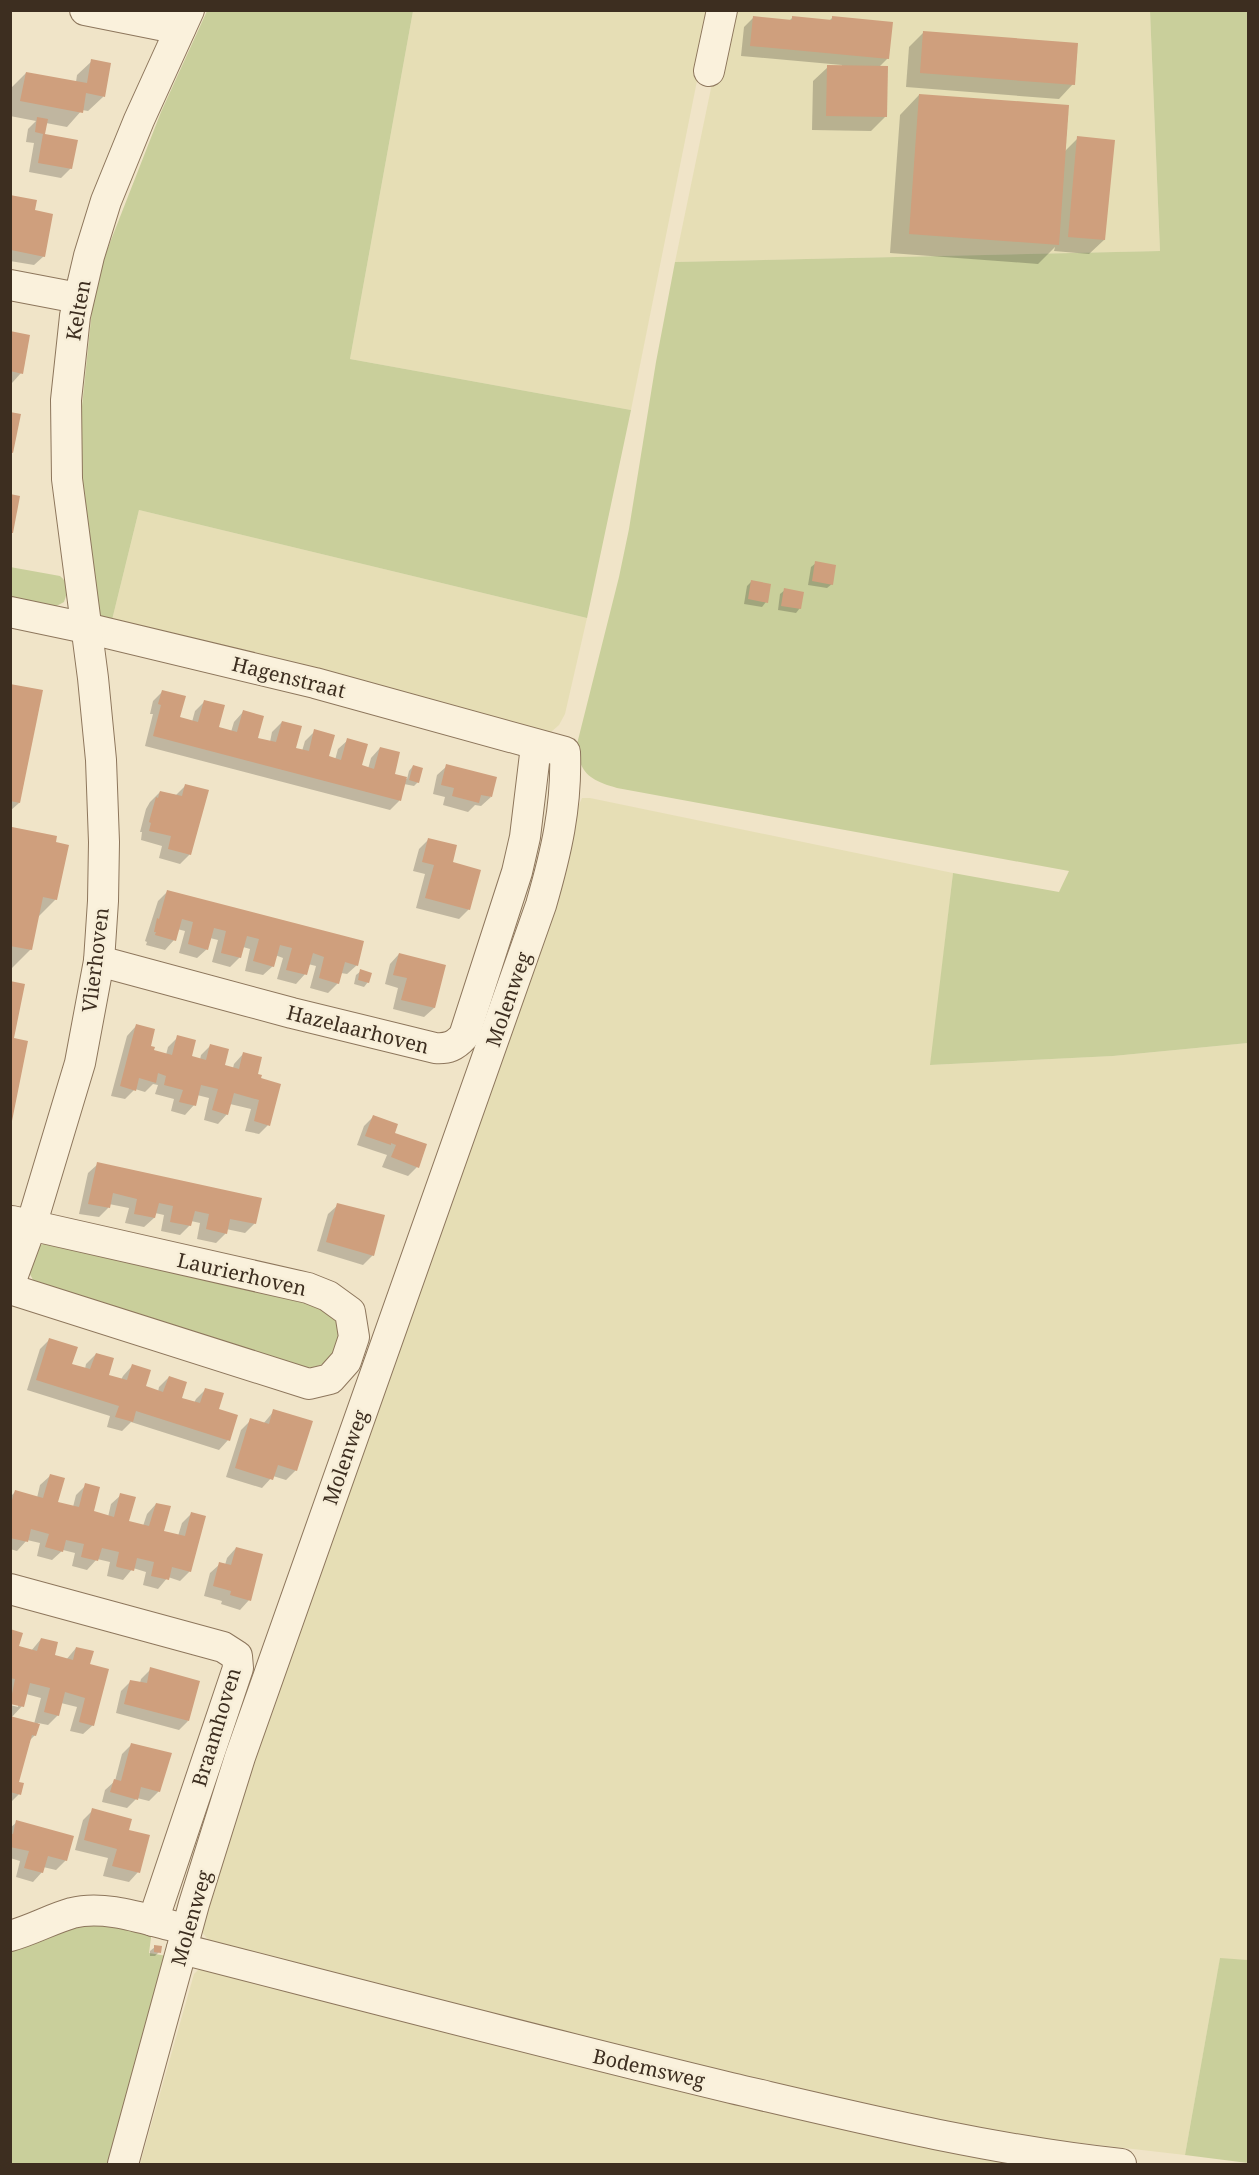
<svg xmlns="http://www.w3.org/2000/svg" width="1259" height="2175" viewBox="0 0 1259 2175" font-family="'Noto Serif',serif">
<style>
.farmland{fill:#e6deb5}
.green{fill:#c9cf9b}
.shadow{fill:#0003;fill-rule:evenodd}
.building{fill:#cf9f7d}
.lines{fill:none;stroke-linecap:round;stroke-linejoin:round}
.minor-casing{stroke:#8d765c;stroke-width:32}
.minor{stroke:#faf1dc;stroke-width:30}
.labels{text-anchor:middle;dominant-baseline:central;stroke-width:5;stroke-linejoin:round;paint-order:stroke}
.street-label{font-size:20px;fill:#3d2e20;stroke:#f7eed8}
</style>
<rect width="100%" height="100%" fill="#f0e4c8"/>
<g class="farmland">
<path d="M413 11H711L631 410 350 359Z"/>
<path d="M727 11H1150L1160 251 675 262Z"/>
<path d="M139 510 587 618 565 714 559 725 550 733 112 620Z"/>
<path d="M582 798H590L953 873 931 1065 1113 1056 1248 1043V1960L1220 1959 1185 2155 976 2131 462 2013 209 1941 202 1932 243 1785 574 816Z"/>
<path d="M206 1969 1087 2164H140L194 1974 198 1970Z"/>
</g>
<g class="green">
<path d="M207 11H413L350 359 631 410 587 618 139 510 112 620 99 618 76 464 95 281 161 112Z"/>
<path d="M1150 11H1248V1043L1113 1056 930 1065 953 873 1059 892 1069 871 617 788C590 780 579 774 577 744L619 577 629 529 656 362 675 262 1160 251Z"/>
<path d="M10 567 60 576C69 583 68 591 64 602L49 610 11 602Z"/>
<path d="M52 1242 324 1302 336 1312C337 1320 342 1332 341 1340 340 1361 319 1366 303 1370L38 1289 26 1267 40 1245Z"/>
<path d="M93 1920 152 1930 149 1953 173 1957 111 2164H11L10 1945Z"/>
<path d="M1220 1958 1248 1960V2163L1185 2155Z"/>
</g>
<g class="shadow">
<path d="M793 17 829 21 833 17 888 58 878 68 885 117 871 131 812 130 813 81 828 67H842V65L741 56 744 27 753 18 789 21Z"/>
<path d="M923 33 1073 84 1059 99 906 87 909 47Z"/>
<path d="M92 61 103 97 88 111 82 110 67 127 46 123 43 135 71 168 61 178 29 172 34 143 26 142 28 129 36 121 10 116 11 88 26 73 76 82 77 75Z"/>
<path d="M919 95 1064 152 1078 138 1104 240 1089 254 1054 251 1055 247 1038 264 890 253 900 115Z"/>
<path d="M10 197 33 211 44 256 34 265 10 261Z"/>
<path d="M10 332 21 373 12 383 10 382Z"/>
<path d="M816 563 832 584 827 588 808 585 811 567Z"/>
<path d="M751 582 766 602 762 607 744 604 747 586Z"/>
<path d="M785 590 800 608 796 613 778 610 780 594Z"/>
<path d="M10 685 19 803 10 811Z"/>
<path d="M163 691 179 718 192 722 195 711 205 701 217 728 231 732 234 722 243 712 256 739 270 742 272 732 282 722 295 749 302 751 305 741 315 731 328 757 335 760 338 749 348 740 360 767 368 769 371 758 380 748 393 775 407 779 409 771 413 766 418 782 414 786 404 784 399 801 390 810 145 746 153 714H150L153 701Z"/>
<path d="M447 766 491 797 481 806 475 805 468 812 443 805 445 797 433 794 437 775Z"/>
<path d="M185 786 190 854 180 864 159 858 162 846 141 840 142 832H140L146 809 150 802 160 792 176 795Z"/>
<path d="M13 829 54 844 56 899 37 918 31 949 10 970V831Z"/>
<path d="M428 840 451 863 469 909 459 919 416 908 425 874 413 871 419 849Z"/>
<path d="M168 891 357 965 347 974 341 973 338 983 328 993 310 988 316 966 308 964 305 974 296 984 277 979 283 958 275 955 273 966 263 975 245 971 250 949 243 947 240 957 230 967 212 962 218 940 210 938 207 949 197 958 179 953 185 931 177 929 174 940 165 950 146 945 147 942 145 941 158 901Z"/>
<path d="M399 954 445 966 434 1008 424 1017 393 1009 398 988 385 984 390 964Z"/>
<path d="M361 971 368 982 364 987 354 984 356 975Z"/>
<path d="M10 983 12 1039 26 1042 10 1119Z"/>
<path d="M136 1026 152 1051 166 1055 168 1047 178 1037 190 1057 200 1060 201 1055 211 1045 223 1066 233 1068 234 1064 243 1054 256 1075 268 1125 259 1134 245 1131 251 1109 230 1104 227 1114 218 1124 204 1120 209 1098 197 1095 194 1105 185 1115 171 1111 174 1099 155 1094 158 1085 153 1084 145 1092 135 1089 125 1099 111 1096 127 1036Z"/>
<path d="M374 1116 393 1134 417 1167 408 1176 382 1167 387 1155 357 1145 364 1126Z"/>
<path d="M98 1164 255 1223 245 1233 226 1229V1233L216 1243 197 1239 200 1223 191 1221 190 1225 180 1235 161 1231 164 1215 155 1213 154 1218 144 1227 125 1223 129 1208 109 1204 108 1208 99 1217 79 1214 88 1173Z"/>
<path d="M338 1205 373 1255 363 1265 317 1251 328 1214Z"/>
<path d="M49 1340 71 1365 85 1369 86 1364 96 1354 107 1376 121 1380 123 1376 132 1366 144 1388 158 1392 159 1387 169 1377 180 1399 194 1403 196 1399 206 1389 217 1410 228 1440 219 1450 131 1422 122 1431 107 1427 110 1416 27 1390 40 1349Z"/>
<path d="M274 1411 296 1470 286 1480 273 1476 262 1488 226 1477 241 1430 251 1420 263 1424Z"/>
<path d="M50 1476 57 1503 73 1507 76 1495 86 1485 92 1512 108 1517 111 1504 121 1495 127 1522 143 1526 147 1514 156 1504 162 1532 178 1536 182 1523 191 1514 190 1571 180 1581 168 1577 158 1589 143 1585 146 1572 133 1568 123 1580 107 1576 110 1562 97 1559 87 1570 72 1566 75 1553 63 1550 52 1560 37 1556 40 1543 27 1540 17 1551 10 1549V1497L15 1492 37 1498 40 1485Z"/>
<path d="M236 1548 249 1600 240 1610 221 1604 222 1601 204 1596 210 1573 220 1564 225 1565 227 1558Z"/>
<path d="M10 1631 17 1647 31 1651 41 1639 53 1656 66 1660 76 1648 88 1665 93 1725 83 1734 70 1731 77 1707 61 1703 58 1715 48 1725 38 1723 35 1735 28 1742 18 1783 19 1794 10 1803V1705L18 1707V1704L10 1702ZM26 1694 41 1698 34 1724 11 1718 22 1706Z"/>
<path d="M151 1669 188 1721 179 1730 116 1713 121 1691 131 1681 140 1683 141 1679Z"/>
<path d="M132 1744 159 1791 149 1801 137 1798 127 1808 102 1802 105 1790 115 1781 122 1754Z"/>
<path d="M93 1810 138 1872 129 1882 103 1876 108 1858 75 1850 83 1820Z"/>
<path d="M17 1822 66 1860 56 1870 43 1867 42 1872 33 1882 16 1877 20 1861 10 1858V1828Z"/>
<path d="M155 1947 159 1952 155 1956H150V1951Z"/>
</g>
<g class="building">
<path d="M753 16 792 20V16L832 20V16L893 22 889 59 750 46Z"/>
<path d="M923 31 1078 43 1075 85 920 73Z"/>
<path d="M91 59 111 63 105 97 86 93 83 113 20 101 26 72 87 83Z"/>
<path d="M827 65 888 66 887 117 826 116Z"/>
<path d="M919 94 1069 105 1059 245 909 234Z"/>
<path d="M37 117 48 119 45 134 78 140 72 169 38 163 43 134 35 132Z"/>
<path d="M1077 136 1115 140 1105 240 1068 237Z"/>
<path d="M10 195 37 200 35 210 53 214 45 257 11 250Z"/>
<path d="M10 331 30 335 23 374 10 371Z"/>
<path d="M10 412 21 414 13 453 10 452Z"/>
<path d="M10 494 20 496 13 533H10Z"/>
<path d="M815 561 836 565 833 585 812 581Z"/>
<path d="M751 580 771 584 768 603 748 599Z"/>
<path d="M784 588 804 592 801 609 781 606Z"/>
<path d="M10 684 43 690 20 803 10 801Z"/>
<path d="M162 690 186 696 180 717 198 722 204 700 225 705 219 727 237 732 243 710 264 716 258 738 276 742 282 721 302 726 296 748 309 751 314 729 335 735 329 756 341 760 347 738 368 744 362 765 374 769 380 747 400 752 395 774 407 777 401 801 153 736 161 705 158 704Z"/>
<path d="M446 764 497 777 492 797 481 795 479 803 452 796 454 788 441 785Z"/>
<path d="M413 765 423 768 419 783 409 780Z"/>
<path d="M185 784 209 790 191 855 168 849 171 836 149 831 151 823 149 822 156 797 158 798 160 791 182 796Z"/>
<path d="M12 827 57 836 56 842 69 845 57 900 43 897 32 950 10 946V834Z"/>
<path d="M428 838 457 845 453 862 481 870 470 910 425 898 434 865 422 862Z"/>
<path d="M167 890 364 941 358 966 345 962 339 984 319 978 324 957 313 953 307 975 286 970 292 948 280 945 274 967 253 961 259 939 247 936 241 958 221 953 226 931 214 928 208 950 188 944 193 922 182 919 176 941 155 935 156 932H154L157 918 159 919Z"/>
<path d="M399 953 446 965 435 1008 401 1000 407 978 393 975Z"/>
<path d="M360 969 372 973 369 983 358 980Z"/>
<path d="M10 981 25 984 14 1038 28 1041 12 1121Z"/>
<path d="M136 1024 155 1029 151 1046 155 1047 154 1050 172 1055 177 1035 196 1040 192 1056 206 1060 210 1044 229 1049 225 1065 239 1069 243 1052 262 1057 258 1074 262 1075 261 1078 281 1084 270 1126 254 1121 259 1100 234 1093 228 1115 212 1110 218 1089 201 1085 196 1106 179 1102 183 1090 164 1085 166 1076 158 1073 156 1083 139 1078 136 1091 120 1086Z"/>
<path d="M373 1115 398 1124 395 1133 427 1144 419 1168 391 1157 396 1145 391 1143V1145L365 1136Z"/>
<path d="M97 1162 262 1198 256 1224 230 1219 227 1234 206 1229 209 1214 195 1211 191 1226 170 1222 173 1206 159 1203 155 1218 140 1215 134 1214 137 1199 113 1193 110 1208 88 1204Z"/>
<path d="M337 1203 385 1215 374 1256 326 1242Z"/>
<path d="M49 1338 78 1347 72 1364 90 1369 96 1353 114 1358 109 1375 127 1380 132 1364 151 1370 146 1386 163 1392 169 1376 187 1382 182 1398 200 1403 205 1388 224 1393 219 1409 238 1415 230 1441 136 1411 133 1422 115 1417 119 1406 36 1380Z"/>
<path d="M273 1409 313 1421 297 1471 278 1465 273 1480 235 1468 250 1418 269 1424Z"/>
<path d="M50 1474 65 1478 58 1502 79 1507 85 1483 100 1487 94 1511 114 1517 120 1493 136 1497 129 1521 149 1526 156 1503 171 1506 164 1531 185 1536 191 1512 206 1516 191 1572 172 1567 169 1580 151 1576 154 1562 137 1558 134 1571 117 1567 116 1566 119 1552 102 1548 98 1561 81 1557 84 1544 66 1540 63 1552 45 1547 49 1534 31 1529 28 1542 10 1538V1507L15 1490 43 1498Z"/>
<path d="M236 1547 263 1554 251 1601 230 1595 231 1591 213 1586 219 1562 231 1565Z"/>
<path d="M10 1629 23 1633 19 1646 37 1651 41 1638 58 1642 55 1655 73 1660 76 1647 94 1651 90 1664 109 1669 94 1726 79 1722 85 1698 65 1692 59 1716 44 1712 50 1688 30 1683 24 1707 10 1704 15 1679 10 1678Z"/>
<path d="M150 1667 200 1681 189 1721 124 1704 130 1680 147 1683Z"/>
<path d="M10 1716 40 1724 36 1736 32 1735 19 1782 24 1783 21 1795 10 1792Z"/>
<path d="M131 1743 172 1753 160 1792 141 1787 138 1800 110 1792 114 1779 121 1781Z"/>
<path d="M92 1808 132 1819 129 1830 150 1835 140 1873 112 1866 117 1849 84 1840Z"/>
<path d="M16 1820 74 1836 67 1861 48 1856 43 1873 24 1868 29 1851 10 1847V1833L13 1834Z"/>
<path d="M154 1945 162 1946 161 1953 154 1952Z"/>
</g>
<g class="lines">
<defs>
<g id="minor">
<path d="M85 10 180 29"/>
<path d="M709 71 722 10"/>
<path d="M10 285 78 298"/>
<path d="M10 612 86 628 315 683 565 752C567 807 556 853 541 905L240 1757 194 1904 123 2164"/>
<path d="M99 961 292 1013 435 1048C448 1049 455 1046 464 1036L517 872 525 837 536 746"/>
<path d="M10 1283 31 1226 80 1063 99 961 103 901 104 842 101 760 93 678 67 479 66 400 75 316 89 256 106 201 139 120 189 10"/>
<path d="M10 1289 309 1384 330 1379 346 1361 354 1337 350 1312 328 1296 308 1288 12 1221"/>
<path d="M10 1589 223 1647 237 1656 238 1668 153 1921"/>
<path d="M10 1936C32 1930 51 1919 72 1913 104 1905 141 1918 173 1926"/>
<path d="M182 1949C365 1996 548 2044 731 2088 860 2118 989 2150 1121 2164"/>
</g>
</defs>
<use href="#minor" class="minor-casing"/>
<use href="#minor" class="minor"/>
</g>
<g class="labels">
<g class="street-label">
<text transform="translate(78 310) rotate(-80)">Kelten</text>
<text transform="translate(289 677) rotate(14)">Hagenstraat</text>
<text transform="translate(95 960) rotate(-83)">Vlierhoven</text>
<text transform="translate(508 999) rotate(-71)">Molenweg</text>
<text transform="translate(358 1029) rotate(14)">Hazelaarhoven</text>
<text transform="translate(242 1274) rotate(13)">Laurierhoven</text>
<text transform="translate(345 1457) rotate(-71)">Molenweg</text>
<text transform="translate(216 1727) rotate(-73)">Braamhoven</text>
<text transform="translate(191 1918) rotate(-74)">Molenweg</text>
<text transform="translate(649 2068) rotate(13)">Bodemsweg</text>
</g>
</g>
<rect width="1259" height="2175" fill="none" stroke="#3d2e20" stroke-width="24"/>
</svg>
